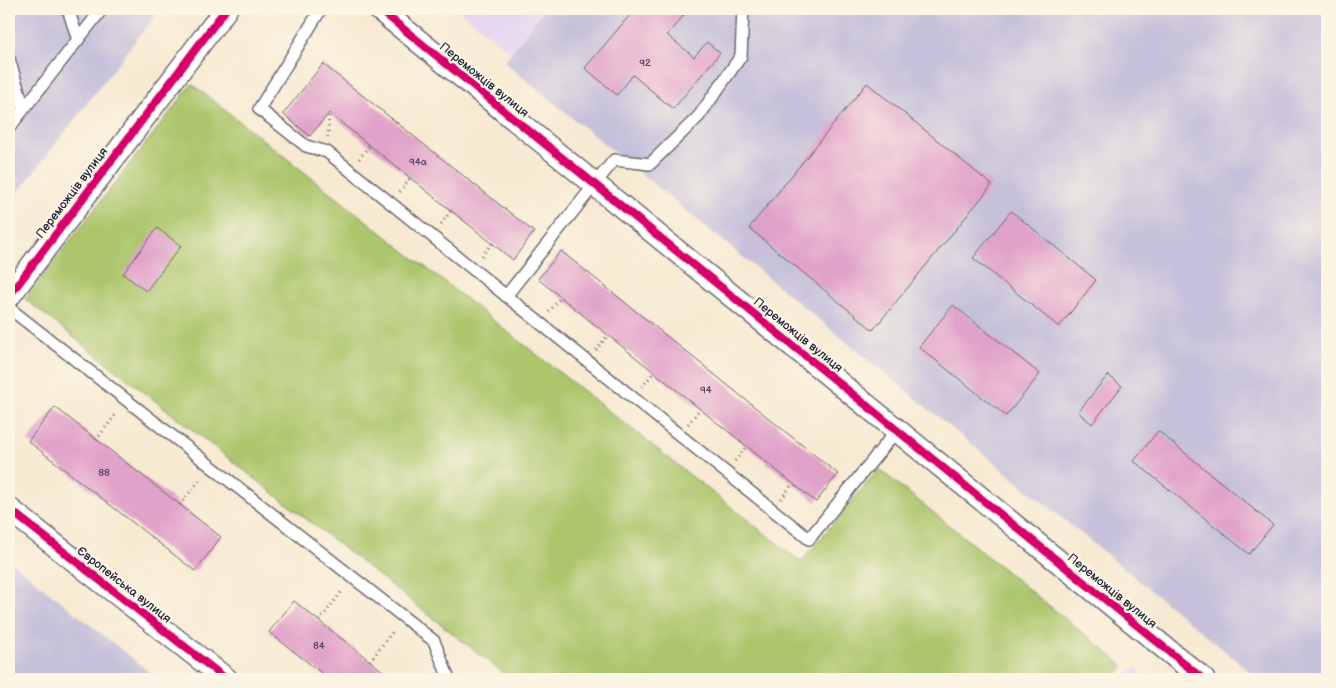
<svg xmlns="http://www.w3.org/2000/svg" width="1336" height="688" viewBox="0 0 1336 688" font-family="'Balsamiq Sans',sans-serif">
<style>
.built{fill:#e3d3f2}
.industrial{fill:#c6c0da}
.green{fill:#acc66c;stroke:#677454}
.building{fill:#e1a2c9}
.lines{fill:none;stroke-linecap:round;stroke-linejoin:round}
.service-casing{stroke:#6d6870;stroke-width:14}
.minor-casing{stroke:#6d6870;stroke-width:25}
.path{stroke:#6d6870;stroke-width:3;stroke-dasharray:1 4;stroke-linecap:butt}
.service{stroke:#fff;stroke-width:11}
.minor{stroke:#fff;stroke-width:22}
.cycleway-casing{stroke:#fcf5e5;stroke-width:11}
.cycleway{stroke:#d6006c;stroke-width:8}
.labels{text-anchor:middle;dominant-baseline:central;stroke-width:5;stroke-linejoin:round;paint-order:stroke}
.number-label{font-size:10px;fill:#52425e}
.street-label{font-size:12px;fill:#22223b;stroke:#fcf5e5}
</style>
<rect width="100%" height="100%" fill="#fcf5e5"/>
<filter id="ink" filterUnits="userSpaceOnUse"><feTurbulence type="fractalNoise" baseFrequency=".02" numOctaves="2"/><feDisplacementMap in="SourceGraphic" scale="10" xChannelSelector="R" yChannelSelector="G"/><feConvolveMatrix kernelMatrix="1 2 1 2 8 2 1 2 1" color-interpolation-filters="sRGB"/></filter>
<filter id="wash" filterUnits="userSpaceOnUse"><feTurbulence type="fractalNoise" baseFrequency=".0096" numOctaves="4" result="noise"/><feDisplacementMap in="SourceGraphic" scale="20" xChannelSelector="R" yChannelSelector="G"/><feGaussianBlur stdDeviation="1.12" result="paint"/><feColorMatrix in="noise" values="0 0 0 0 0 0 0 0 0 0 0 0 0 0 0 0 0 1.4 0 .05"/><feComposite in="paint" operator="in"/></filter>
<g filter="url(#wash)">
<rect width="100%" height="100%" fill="#f7ead2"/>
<g class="built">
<path d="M457 9H544L511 52Z"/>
<path d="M1134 667 1150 679H1124Z"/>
</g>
<g class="industrial">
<path d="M9 9H160L9 204Z"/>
<path d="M544 9H1327V679H1259L504 62Z"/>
<path d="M9 560 158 679H9Z"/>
</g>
<path class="green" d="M192 84 801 562 879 469 1124 666 1113 679H511L25 299Z"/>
<g id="blocks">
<g class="building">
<path d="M635 9H677L684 15 667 35 694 57 707 42 720 53 673 109 633 75 617 95 585 68Z"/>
<path d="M323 64 534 232 513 260 329 113 310 136 283 114Z"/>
<path d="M867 83 992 185 873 330 749 228Z"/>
<path d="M1011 211 1096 280 1059 327 973 258Z"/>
<path d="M157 228 181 246 146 291 123 274Z"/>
<path d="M561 251 838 474 816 502 538 279Z"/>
<path d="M953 305 1040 374 1006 416 919 347Z"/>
<path d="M1108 375 1122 386 1092 424 1078 412Z"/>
<path d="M55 407 221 537 195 571 28 441Z"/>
<path d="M1158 431 1273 525 1249 554 1134 461Z"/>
<path d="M294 601 319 621 393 679H329L269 632Z"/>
<path d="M1327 669V679H1319Z"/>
</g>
</g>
</g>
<g filter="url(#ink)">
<use href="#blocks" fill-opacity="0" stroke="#6d6870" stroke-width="1"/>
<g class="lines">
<defs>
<g id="service">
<path d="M68 9 78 40"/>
<path d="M321 9 259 109 306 146 327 152 809 539 897 430"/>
<path d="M9 59 24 108"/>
<path d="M9 128 102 9"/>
<path d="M506 296 614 160 650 164 699 116 741 56 743 9"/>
<path d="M9 308 434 641 449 679"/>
</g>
<g id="minor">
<path d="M379 9 1203 679"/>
<path d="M9 296 226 9"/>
<path d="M9 509 226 679"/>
</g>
</defs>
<use href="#service" class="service-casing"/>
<use href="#minor" class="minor-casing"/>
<g class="path">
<path d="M328 137 329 113"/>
<path d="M359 159 369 146"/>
<path d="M400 192 410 178"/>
<path d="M441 224 451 211"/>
<path d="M482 256 492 243"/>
<path d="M549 312 561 297"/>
<path d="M596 350 608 335"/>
<path d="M642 387 654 372"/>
<path d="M688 424 700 409"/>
<path d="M96 440 117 413"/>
<path d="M735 461 747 446"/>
<path d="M781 499 793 483"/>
<path d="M180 505 201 478"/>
<path d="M319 621 343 590"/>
<path d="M370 661 394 630"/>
</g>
<use href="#service" class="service"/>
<use href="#minor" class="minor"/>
<defs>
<g id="cycleway">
<path d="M379 9 1203 679"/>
<path d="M9 296 226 9"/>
<path d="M9 509 226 679"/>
</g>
</defs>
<use href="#cycleway" class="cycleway-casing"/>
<use href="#cycleway" class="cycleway"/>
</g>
</g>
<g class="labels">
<g class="number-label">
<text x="645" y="63">92</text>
<text x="418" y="162">94а</text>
<text x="706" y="390">94</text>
<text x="104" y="473">88</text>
<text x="319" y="646">84</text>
</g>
<g class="street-label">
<text transform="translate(484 80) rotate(39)">Переможців вулиця</text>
<text transform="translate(72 193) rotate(-53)">Переможців вулиця</text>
<text transform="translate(798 335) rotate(39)">Переможців вулиця</text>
<text transform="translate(124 585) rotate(38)">Європейська вулиця</text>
<text transform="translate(1112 591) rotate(39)">Переможців вулиця</text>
</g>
</g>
<rect width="1336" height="688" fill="none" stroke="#fcf5e5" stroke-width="30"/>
</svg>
